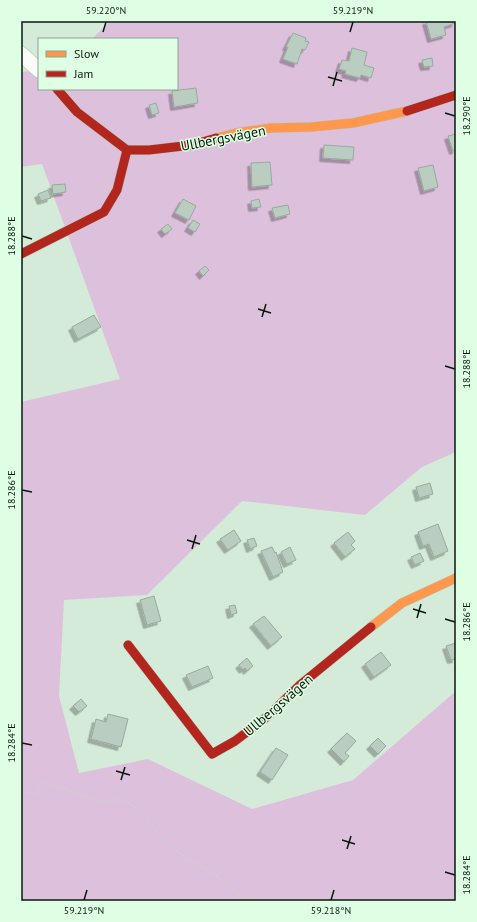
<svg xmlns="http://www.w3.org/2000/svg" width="477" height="922" viewBox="0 0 477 922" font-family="'PT Sans',sans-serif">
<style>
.green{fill:#ddc1dc}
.building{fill:#bacdc1;stroke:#97aa9f;filter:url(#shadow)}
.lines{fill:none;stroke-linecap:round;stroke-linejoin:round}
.street-casing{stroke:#b5c7b8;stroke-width:16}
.slow-casing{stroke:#b5c7b8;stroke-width:10}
.jam-casing{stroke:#b5c7b8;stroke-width:10}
.path{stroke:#ccd3ce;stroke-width:2.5;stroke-dasharray:1 3;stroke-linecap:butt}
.street{stroke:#f9fcf9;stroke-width:15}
.slow{stroke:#ff974d;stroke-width:9}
.jam{stroke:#b3261e;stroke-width:9}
.ticks{fill:none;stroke:#0a190d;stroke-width:1.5}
.labels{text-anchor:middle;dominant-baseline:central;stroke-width:3;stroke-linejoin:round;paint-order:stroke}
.street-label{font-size:14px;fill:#0a190d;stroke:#dfffe4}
.neatline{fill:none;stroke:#0a190d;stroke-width:1.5}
.ticks-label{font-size:10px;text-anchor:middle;fill:#0a190d}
</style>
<defs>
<filter id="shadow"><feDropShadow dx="-3.5" dy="3.5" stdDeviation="0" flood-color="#0004"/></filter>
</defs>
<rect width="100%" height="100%" fill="#d5ebd9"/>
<path class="green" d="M110 21H456V452L422 467 365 515 242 501 147 595 64 600 59 696 79 773 148 759 252 809 353 780 456 691V901H21V402L120 379 42 164 21 167V72L39 70V89H177V39H92Z"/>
<g class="building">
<path d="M426 21H455V23L444 27 446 35 431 39Z"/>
<path d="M293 33 306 38 305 41 309 42 305 50 302 49 297 64 283 59 288 47H286Z"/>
<path d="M352 48 367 52 364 65 374 68 371 78 361 75 360 78 345 74 346 71 339 69 342 60 349 61Z"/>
<path d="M432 58 433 66 424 67 422 60Z"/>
<path d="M196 88 198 103 174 107 172 91Z"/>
<path d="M156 103 159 113 152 115 149 105Z"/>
<path d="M456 134V150L453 151 448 136Z"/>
<path d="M324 145 354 147 353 160 323 158Z"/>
<path d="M270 162 272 185 252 187 251 163Z"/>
<path d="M433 165 438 187 424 191 418 168Z"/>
<path d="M65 184 66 192 53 194 52 185Z"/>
<path d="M48 190 51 198 41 201 38 194Z"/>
<path d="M183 199 196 206 189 220 175 213Z"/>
<path d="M259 199 261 207 252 208 251 201Z"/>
<path d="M288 205 290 214 275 218 272 208Z"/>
<path d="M193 220 200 224 195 232 188 228Z"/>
<path d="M168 224 172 229 165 234 161 229Z"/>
<path d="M205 266 209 270 203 276 199 271Z"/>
<path d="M94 315 101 327 78 339 72 327Z"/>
<path d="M430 483 433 494 419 498 416 487Z"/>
<path d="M438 524 448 551 434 557 429 544 423 546 418 532Z"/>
<path d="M234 530 241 541 228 550 220 539Z"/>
<path d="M348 532 355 541 351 545 355 549 345 557 334 543Z"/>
<path d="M254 538 257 546 250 549 247 540Z"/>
<path d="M272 547 275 553 276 552 283 572 273 577 261 551Z"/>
<path d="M290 547 296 560 287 564 281 552Z"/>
<path d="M420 553 424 561 415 565 411 557Z"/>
<path d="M154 596 161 621 147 625 140 600Z"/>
<path d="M235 605 237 613 231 615 229 606Z"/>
<path d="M264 616 282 637 271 646 253 624Z"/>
<path d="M456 643V659L451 660 446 646Z"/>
<path d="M381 652 391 665 374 677 365 664Z"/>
<path d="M247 658 253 666 247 671 245 668 243 670 239 665Z"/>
<path d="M208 666 213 678 192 687 186 675Z"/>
<path d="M81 699 87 706 79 712 73 706Z"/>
<path d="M108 714 128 719 121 747 91 739 96 719 106 722Z"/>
<path d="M347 733 356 741 345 753 349 756 344 762 331 749Z"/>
<path d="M378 738 386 746 378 754 370 746Z"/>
<path d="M276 748 288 755 272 780 260 772Z"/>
</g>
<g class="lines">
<defs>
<path id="street" d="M21 54 39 70"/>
<g id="slow">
<path d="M216 138 236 133 271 128 311 127 353 123 407 111"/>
<path d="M371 627 402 603 456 578"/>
</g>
<g id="jam">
<path d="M57 89 77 112 127 150H149L192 145 216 138"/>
<path d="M407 111 456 95"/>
<path d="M21 254 104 212 117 190 127 150"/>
<path d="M128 645 212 754 235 741 268 716 300 685 371 627"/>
</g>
</defs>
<use href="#street" class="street-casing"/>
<use href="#slow" class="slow-casing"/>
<use href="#jam" class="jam-casing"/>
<g class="path">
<path d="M21 794 37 792 41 781 104 802 123 799 142 813 161 837 184 857 215 874 245 901"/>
<path d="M454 901 456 900"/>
</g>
<use href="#street" class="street"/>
<use href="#slow" class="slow"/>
<use href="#jam" class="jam"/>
</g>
<path class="ticks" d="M103 32 106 22M350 32 353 22M328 77 342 81M333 86 337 72M445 113 455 116M22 236 32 239M258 309 271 313M262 317 266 304M445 366 455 369M22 490 32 492M187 540 200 544M192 549 196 535M413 609 426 613M417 618 421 604M445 619 455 622M22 743 32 745M116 771 130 775M121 780 125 767M342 840 355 844M347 849 351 836M445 872 455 875M84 900 87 890M331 900 334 890"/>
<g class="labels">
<g class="street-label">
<text transform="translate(223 138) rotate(-11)">Ullbergsvägen</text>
<text transform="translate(278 705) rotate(-41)">Ullbergsvägen</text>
</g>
</g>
<rect width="477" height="922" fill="none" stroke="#dfffe4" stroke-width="44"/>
<rect x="38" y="38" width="140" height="52" fill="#dfffe4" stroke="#8aa38e"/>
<rect x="46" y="51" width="20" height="6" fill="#ff974d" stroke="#8aa38e"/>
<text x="74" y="58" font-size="12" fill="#0a190d">Slow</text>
<rect x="46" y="71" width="20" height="6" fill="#b3261e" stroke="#8aa38e"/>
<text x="74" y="78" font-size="12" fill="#0a190d">Jam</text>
<rect x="22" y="22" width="433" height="878" class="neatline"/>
<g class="ticks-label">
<text x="106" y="14">59.220°N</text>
<text x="353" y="14">59.219°N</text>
<text transform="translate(466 116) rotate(-90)" y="4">18.290°E</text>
<text transform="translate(11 236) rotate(-90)" y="4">18.288°E</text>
<text transform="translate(466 369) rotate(-90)" y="4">18.288°E</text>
<text transform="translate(11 490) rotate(-90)" y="4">18.286°E</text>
<text transform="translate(466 622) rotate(-90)" y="4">18.286°E</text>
<text transform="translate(11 743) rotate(-90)" y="4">18.284°E</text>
<text transform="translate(466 875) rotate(-90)" y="4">18.284°E</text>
<text x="84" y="914">59.219°N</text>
<text x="331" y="914">59.218°N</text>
</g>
</svg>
